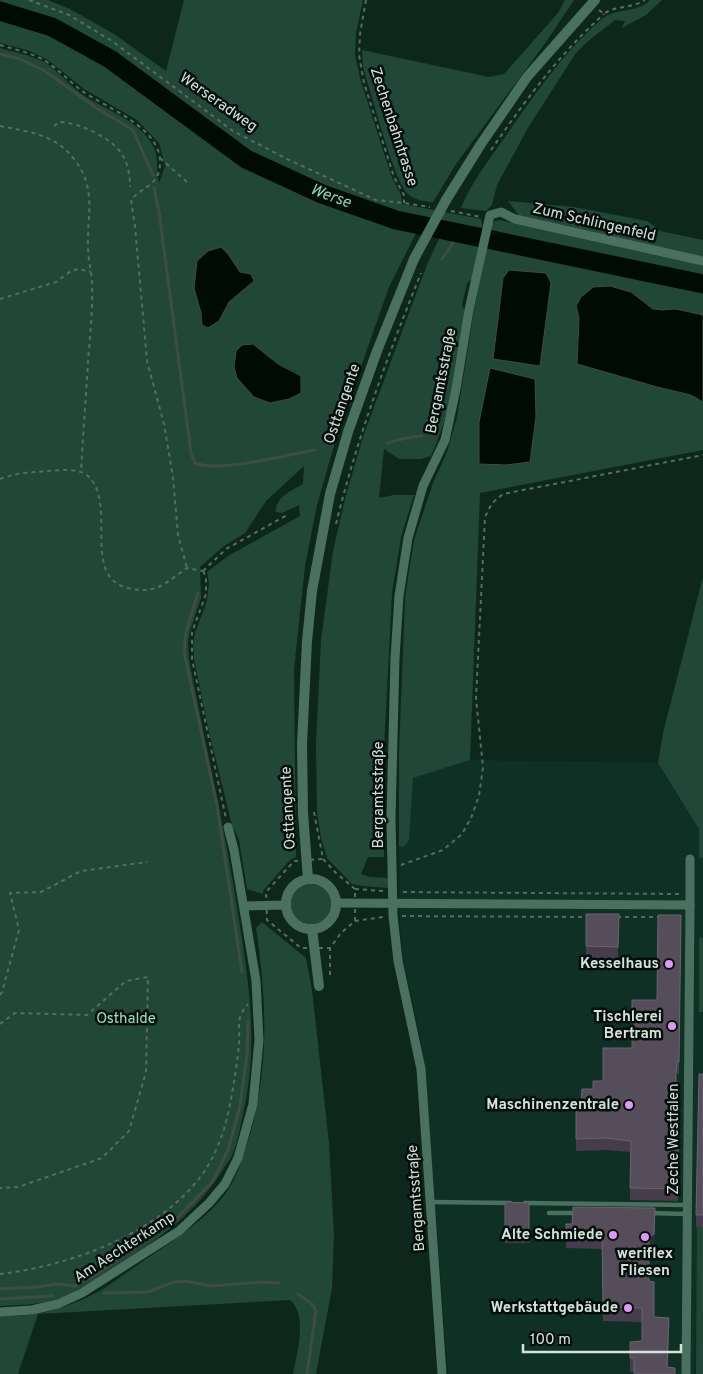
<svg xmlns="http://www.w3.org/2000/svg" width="703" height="1374" viewBox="0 0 703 1374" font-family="Overpass,sans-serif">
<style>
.built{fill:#0f3125}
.green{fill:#214738;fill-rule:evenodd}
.water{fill:#000b05;stroke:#3f4c45}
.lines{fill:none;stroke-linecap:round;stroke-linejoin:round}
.stream{stroke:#3f4c45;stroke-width:3}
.river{stroke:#000b05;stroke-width:19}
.path{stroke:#576d64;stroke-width:2;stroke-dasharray:4 4;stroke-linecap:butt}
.service{stroke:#4a7160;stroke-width:4.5}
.minor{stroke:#4a7160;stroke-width:9}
.tertiary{stroke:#4a7160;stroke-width:10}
.tertiary-bridge{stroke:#4a7160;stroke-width:10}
.wall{fill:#473c4c}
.shaded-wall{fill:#2a2c33}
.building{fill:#564d5b;stroke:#69656f}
.poi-dot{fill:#dc99f5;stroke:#040d09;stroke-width:2}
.labels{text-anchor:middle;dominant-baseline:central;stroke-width:5;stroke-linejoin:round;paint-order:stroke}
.street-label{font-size:15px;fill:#d3e2db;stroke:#040d09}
.poi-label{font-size:15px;font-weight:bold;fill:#d3e2db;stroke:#040d09;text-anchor:end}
.park-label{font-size:15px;fill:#98e1c2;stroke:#040d09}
.water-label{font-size:16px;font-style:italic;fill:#8bd3b5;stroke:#040d09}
</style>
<rect width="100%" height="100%" fill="#0e271d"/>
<path class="built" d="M470 760 658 763 699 829V858H703V938H699V1012H703V1195L697 1196 695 1374H448L425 1069 421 1041 403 960 400 925 399 846 404 847 409 840 412 778Z"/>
<g class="green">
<path d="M0 0H48L70 9 114 34 166 71 184 0H363L356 33 355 55 361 82 392 178 401 195 402 204 481 219 482 224 478 253 472 279 467 283 462 305 465 312C456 360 452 412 431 456L421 459H399L384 449 379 498 394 495H414L401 537 392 593 384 750V857H368L361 874 370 877 388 878 389 888 362 886 352 884 327 858 321 838 317 812 316 744 321 640 333 551 346 495 364 434 428 262 442 233 463 238 465 235 396 220 393 226 418 229 389 287 338 432 317 505 305 566 294 669 296 857 290 860 263 891V894L247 889 239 840 232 825 209 732 194 659 193 644 195 633 207 601 209 583 207 572 228 556 300 516 299 505 282 513 276 512C275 497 291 491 303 484L304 466 266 501 245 533 224 546 200 567 201 598 190 631 188 643 189 659C205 744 225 828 238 913 249 984 259 1043 243 1115 240 1127 238 1141 233 1153 231 1159 226 1164 223 1170 200 1205 173 1229 138 1252 113 1268 83 1291 55 1300 38 1305 18 1305 0 1306V48C15 52 30 55 44 62 57 70 68 83 79 92 103 110 138 118 153 146 160 158 155 171 159 183L165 166 159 143 137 120 84 89 48 60 30 51 0 43ZM228 254 240 273 254 281 229 302 219 321 202 325 201 313 194 288 197 261ZM253 344 278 364 296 372 301 393 289 399 270 403 237 378 234 367 236 351Z"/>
<path d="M565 0H574L546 42 456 164 433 202C425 202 414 200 408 194 395 183 374 102 367 81L363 67 362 50 489 77 504 74 558 13Z"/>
<path d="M650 0H662L646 15 622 28 625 21 615 20 587 42 576 53 529 126 497 185 492 205 486 211 461 208C471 183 489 160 505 137 534 96 563 52 602 19 616 7 636 14 650 0Z"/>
<path d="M508 201 574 207 647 221 660 231 703 240V257L519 216Z"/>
<path d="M500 220 703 264V315L676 309 662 310 653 309 631 292 581 297 576 306 579 318 577 352 632 379 691 395 703 402V450L480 493 470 760 413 778 409 840 404 847 399 846V752L405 598 414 540 433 483 447 452 457 417 474 310 492 224 495 221Z"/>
<path d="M703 577V858H699V829L658 763 663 733Z"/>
<circle cx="311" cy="904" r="20"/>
<path d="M262 922 306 958 312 990 329 1143 334 1235 332 1288 316 1374H293C297 1353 308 1315 290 1300L38 1314 18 1374H0V1316C12 1315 26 1316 38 1314 57 1310 81 1301 98 1292 113 1283 127 1272 142 1262 172 1241 204 1222 226 1193 236 1179 242 1160 247 1144 270 1074 267 1000 256 928Z"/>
<rect x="699" y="938" width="4" height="74"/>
<path d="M697 1195H703V1374H696Z"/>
</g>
<g class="water">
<path d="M221 247 228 254 240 272 251 274 254 281 229 302 219 321 208 328 202 325 201 313 194 288 197 261 208 251Z"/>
<path d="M509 270 546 273 551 283 540 366 493 359 503 278Z"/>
<path d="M610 286 631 292 653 309 662 310 676 309 703 315V402L691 395 657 387 577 364 579 318 576 306 581 297 593 287Z"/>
<path d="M253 344 278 364 301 376V393L289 399 270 403 254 397 237 378 234 367 236 351 242 345Z"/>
<path d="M490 368 535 379 536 417 530 462 506 465 479 464V422Z"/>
</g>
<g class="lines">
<g class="stream">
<path d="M0 54 20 59 45 71 95 107 133 130 153 175"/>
<path d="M154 188 159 212 191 453 195 463C218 473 287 455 315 450"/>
<path d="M442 259 459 234"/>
<path d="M387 443C399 440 410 436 422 436"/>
<path d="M198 593 186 632 184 652 217 805 242 972"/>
<path d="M0 1289 37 1287 56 1284 75 1286 98 1273 177 1218 213 1181 228 1150 240 1106 247 1054 248 1021"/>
<path d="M104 1293 148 1292 174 1282 186 1281 211 1286 262 1282 279 1283"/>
<path d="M298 1294 312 1304 316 1311 307 1374"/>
<path d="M0 1299 53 1296"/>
</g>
<path class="river" id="s1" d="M0 11 52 27 110 59 246 159 322 194 396 220 703 284"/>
<g class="path">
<path d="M29 0 69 15 112 41 233 131 287 159 376 200 404 203 430 207"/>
<path d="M366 0 360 34 359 55 364 83 394 177 404 195V203"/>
<path d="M599 10 604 14C615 5 631 9 645 0"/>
<path d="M0 45C16 50 33 53 47 62 59 70 70 82 82 91 108 109 169 130 159 171 156 186 139 189 131 200L135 226 147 361 164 424 173 477 178 535 187 568"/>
<path d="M0 126C29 132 55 134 74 159 97 188 87 214 88 247 88 260 92 272 92 285 93 310 90 335 88 361 86 398 83 434 81 471"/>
<path d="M54 126 59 122C78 122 110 137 121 153 128 162 130 176 130 187"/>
<path d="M491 150C525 101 559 54 604 14"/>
<path d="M160 158 187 182"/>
<path d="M451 211 481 217"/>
<path d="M0 299 56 282 71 271 79 269 91 272"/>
<path d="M0 479C15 473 33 472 49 471 62 470 80 468 89 477 117 505 81 577 128 588 156 595 165 583 187 568L203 571"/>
<path d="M336 524C357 438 388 355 421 273"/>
<path d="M203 571 206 577V594L192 632V659L226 819"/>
<path d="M203 571 226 549 289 514"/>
<path d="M314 812 323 859"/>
<path d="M323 859 336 873 355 889V921L341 933 330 948H301L267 920 266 892 294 861Z"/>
<path d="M401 865 443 850 462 834 471 818 479 796 483 767 476 698 485 517 492 503 503 494 703 455"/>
<path d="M355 889 383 891"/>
<path d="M403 892 680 894"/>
<path d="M402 916 588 917"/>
<path d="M617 917H660"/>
<path d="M355 921 383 917"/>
<path d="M330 975V948"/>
<path d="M0 995 2 992 19 930 10 893 41 892 81 871 147 862"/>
<path d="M0 1024 15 1013 87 1015 126 981 148 977 146 1072 129 1131 102 1158 18 1187 0 1188"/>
<path d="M0 1274C68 1266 153 1236 198 1180 215 1159 225 1131 230 1104 234 1084 237 1064 239 1044 240 1036 238 1026 240 1017 241 1013 245 1008 248 1004"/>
</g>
<g class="service">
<path d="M431 1202 510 1203"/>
<path d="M525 1203 687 1205"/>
<path d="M549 1213H578"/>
<path d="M648 1213 687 1214"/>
</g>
<g class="minor">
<path d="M336 903 690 905 686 1374"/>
<path d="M690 905V859"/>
<path d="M244 906 285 905"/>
<path d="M0 1312 32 1310 58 1304 82 1293 179 1231 209 1203 225 1184 238 1158 253 1104 259 1040 256 981 234 850 228 827"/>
<path d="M442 1374 421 1069 398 961 393 916 391 818 395 658 399 596 408 538 423 486 445 440 456 389 469 310 490 215 501 212 515 219 703 261"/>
</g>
<g class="tertiary">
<path d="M446 200 481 144 527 77 595 0"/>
<circle cx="311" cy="904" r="25"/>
<path d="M308 879 303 813 302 744 307 641 312 591 330 494 348 432 377 351 414 259"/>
<path d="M312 929 319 986"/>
</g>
<path class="tertiary-bridge" d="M414 259 446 200"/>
</g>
<g class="wall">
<path d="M586 914H619L618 959 586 958Z"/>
<path d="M681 915 679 1074H677L676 1085 675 1137 678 1138V1201L630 1200V1152L606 1150 576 1151V1104L581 1103 593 1089 603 1081 632 1048 657 1000Z"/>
<path d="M703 1074V1227H696V1215Z"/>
<path d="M505 1202 529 1203V1243H505Z"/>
<path d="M655 1222 654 1248 649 1252V1281L654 1317 669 1332 668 1367 634 1372H630V1342L642 1341V1322L603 1321 602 1249 566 1248V1224Z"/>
</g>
<g class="shaded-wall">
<path d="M677 1062V1074L676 1085V1073Z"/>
<path d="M655 1208 654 1248 649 1252V1238Z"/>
<path d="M669 1318V1332L667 1374V1367Z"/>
</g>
<g class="building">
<path d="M586 914H619L618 947 586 946Z"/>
<path d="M658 915H681L679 1062H677L676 1073 675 1137 678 1138V1189L630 1188 631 1141 606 1138 576 1139V1104L581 1103 582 1089H593V1081H603V1048H632V1000H657Z"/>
<path d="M699 1074H703V1215H696Z"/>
<path d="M505 1202 529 1203V1231H505Z"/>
<path d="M573 1207 655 1208 654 1234 649 1238V1281L654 1282V1317L669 1318 667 1367 675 1368V1374H634V1358H630V1342L642 1341V1308L603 1307 602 1235 566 1234V1224H572Z"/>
</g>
<g class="poi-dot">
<circle cx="669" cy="964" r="5"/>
<circle cx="672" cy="1026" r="5"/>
<circle cx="629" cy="1105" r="5"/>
<circle cx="613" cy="1235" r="5"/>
<circle cx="645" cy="1237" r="5"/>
<circle cx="628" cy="1308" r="5"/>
</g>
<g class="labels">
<g class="street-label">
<text transform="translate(218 103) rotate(35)">Werseradweg</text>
<text transform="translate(393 127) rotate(72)">Zechenbahntrasse</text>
<text transform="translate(594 223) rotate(13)">Zum Schlingenfeld</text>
<text transform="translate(442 381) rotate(-79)">Bergamtsstraße</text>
<text transform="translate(343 404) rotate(-71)">Osttangente</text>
<text transform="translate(379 795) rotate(-90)">Bergamtsstraße</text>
<text transform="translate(289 808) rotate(-93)">Osttangente</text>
<text transform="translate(674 1139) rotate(-90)">Zeche Westfalen</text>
<text transform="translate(417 1198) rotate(-94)">Bergamtsstraße</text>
<text transform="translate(125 1248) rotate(-33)">Am Aechterkamp</text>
</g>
<g class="poi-label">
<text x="659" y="964">Kesselhaus</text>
<text x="662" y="1017">Tischlerei<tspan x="662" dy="17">Bertram</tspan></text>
<text x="619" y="1105">Maschinenzentrale</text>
<text x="603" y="1235">Alte Schmiede</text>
<text x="645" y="1254" text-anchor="middle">weriflex<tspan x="645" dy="17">Fliesen</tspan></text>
<text x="618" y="1308">Werkstattgebäude</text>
</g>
<g class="park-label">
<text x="126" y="1019">Osthalde</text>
</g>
<g class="water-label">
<text stroke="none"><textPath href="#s1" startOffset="382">Werse</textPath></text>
</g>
</g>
<path d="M523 1344v8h158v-8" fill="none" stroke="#d3e2db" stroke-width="2.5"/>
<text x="530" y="1344" font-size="15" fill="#d3e2db" stroke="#040d09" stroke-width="4" paint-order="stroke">100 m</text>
</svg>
